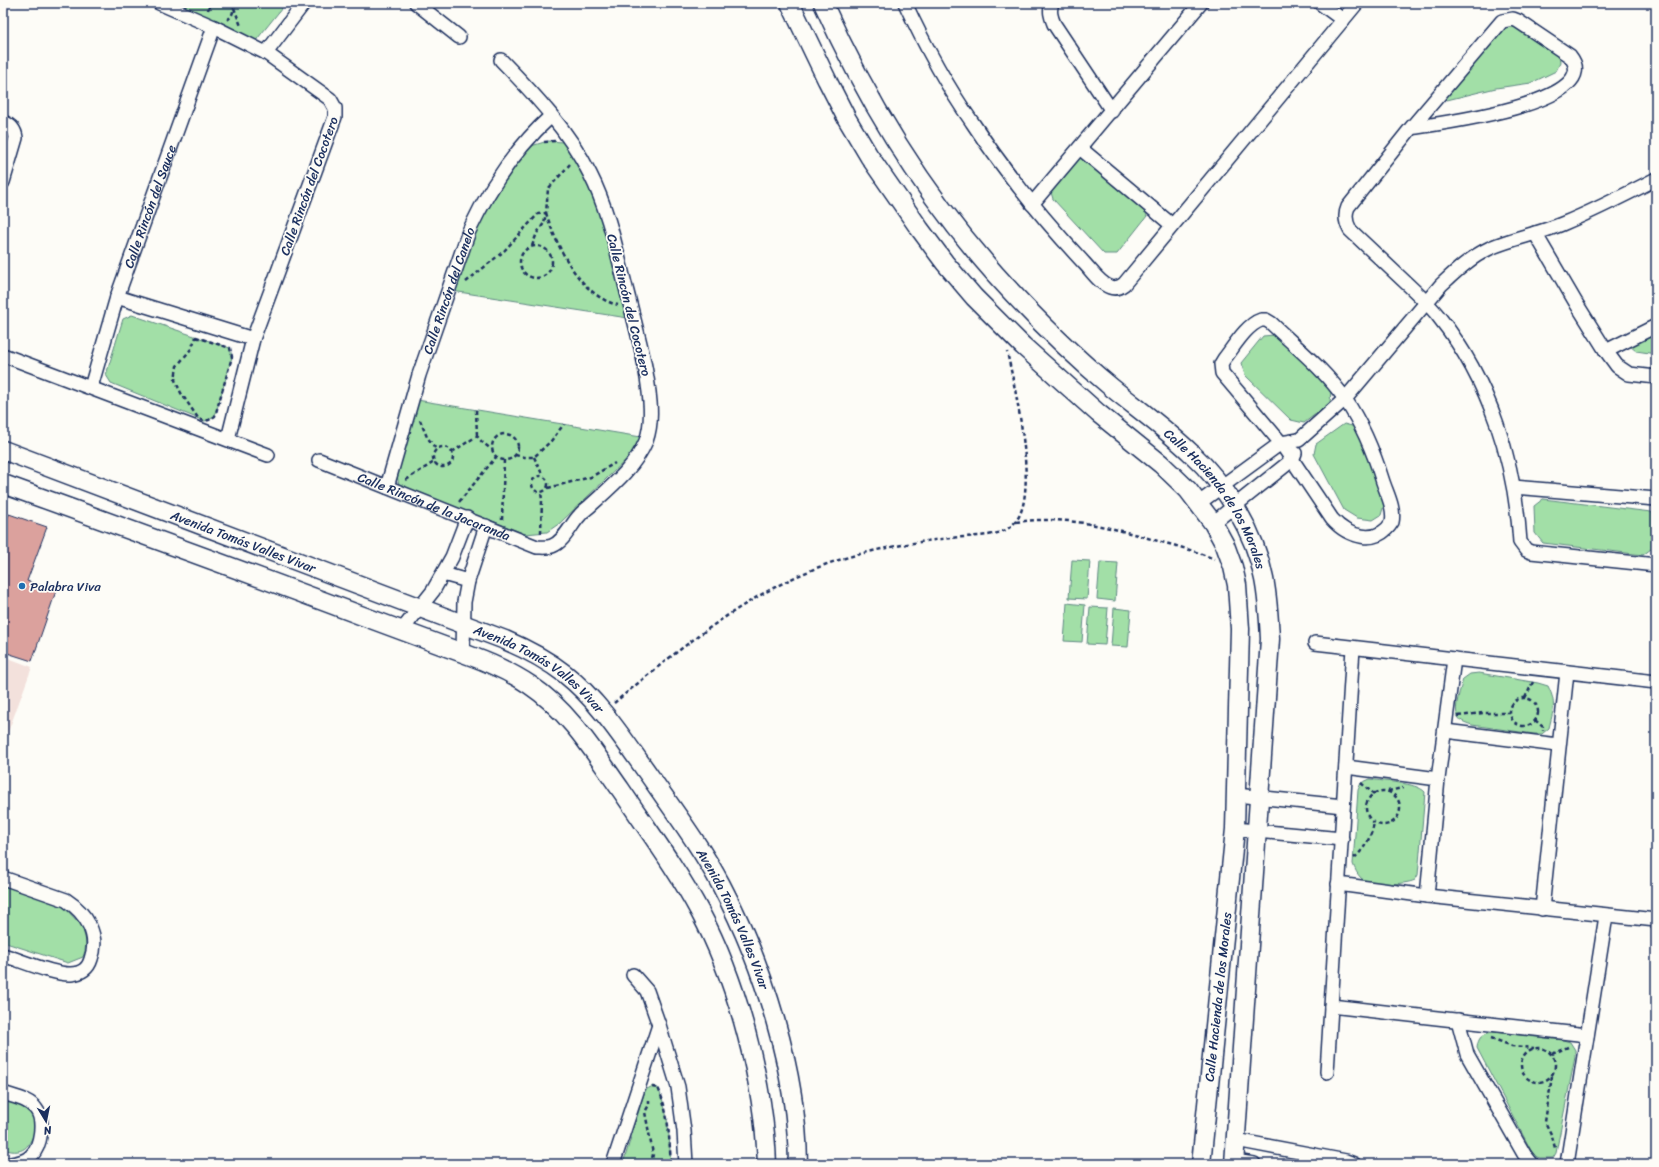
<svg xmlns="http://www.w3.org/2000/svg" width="1659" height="1167" viewBox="0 0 1659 1167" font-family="Sriracha,sans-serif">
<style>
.built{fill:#f3e1dc}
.green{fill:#a2dfa7;stroke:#5e8782}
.building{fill:#dba19d;stroke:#1b2f5e}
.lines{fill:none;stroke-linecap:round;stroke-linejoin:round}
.street-casing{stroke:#1b2f5e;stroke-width:16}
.secondary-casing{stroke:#1b2f5e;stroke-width:21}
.path{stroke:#1b2f5e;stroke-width:2.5;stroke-dasharray:4 3;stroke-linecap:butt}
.street{stroke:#fdfcf7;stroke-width:13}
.secondary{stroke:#fdfcf7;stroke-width:18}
.poi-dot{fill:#1f6fb2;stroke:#fdfcf7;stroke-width:1.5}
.labels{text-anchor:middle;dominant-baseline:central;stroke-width:3.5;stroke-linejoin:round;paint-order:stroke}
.street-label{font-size:13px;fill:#1b2f5e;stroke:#fdfcf7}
.poi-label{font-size:13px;fill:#1b2f5e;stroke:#fdfcf7;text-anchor:start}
</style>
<rect width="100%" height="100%" fill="#fdfcf7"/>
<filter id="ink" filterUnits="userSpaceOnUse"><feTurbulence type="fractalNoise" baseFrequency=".025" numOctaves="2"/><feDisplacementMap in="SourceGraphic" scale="8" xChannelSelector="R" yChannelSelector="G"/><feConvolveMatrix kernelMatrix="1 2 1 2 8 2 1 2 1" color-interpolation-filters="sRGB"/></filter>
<g filter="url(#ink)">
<path class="built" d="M3 656 32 667 3 746Z"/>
<g class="green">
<path d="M158 3H286L254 43Z"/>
<path d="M1515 24 1559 54 1560 63 1556 71 1531 83 1496 88 1447 100 1441 97 1500 28Z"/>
<path d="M548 141 563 142 575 157 604 213 628 318 452 291 465 242 516 164 531 146Z"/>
<path d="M1086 157 1145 205 1147 216 1117 254H1104L1053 199 1050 189 1075 158Z"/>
<path d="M132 315 230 348 232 357 215 416 209 420 204 421 111 383 106 375 123 319Z"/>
<path d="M1656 333V354L1636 351 1630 346Z"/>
<path d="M1274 335 1304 360 1331 390 1330 403 1304 423 1291 420 1245 375 1241 363 1263 336Z"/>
<path d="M417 400 641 437 629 457 560 523 547 532 525 534 490 520 410 495 399 485 396 471Z"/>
<path d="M1344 424 1356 427 1374 464 1384 505 1381 515 1373 520 1357 518 1344 510 1314 454 1316 444Z"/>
<path d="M1543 499 1651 512 1656 519 1655 546 1643 555 1543 543 1535 533 1534 506Z"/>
<path d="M1072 560 1090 561 1087 599 1069 598Z"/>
<path d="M1100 562 1118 563 1115 601 1097 599Z"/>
<path d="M1067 603 1085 605 1082 642 1064 641Z"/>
<path d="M1090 607 1108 608 1105 645 1087 644Z"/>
<path d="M1114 608 1131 610 1128 647 1111 646Z"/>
<path d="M1479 673 1538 683 1548 686C1557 704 1553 711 1549 728L1542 734H1534L1472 725C1467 723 1461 722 1458 717 1453 709 1461 688 1463 679L1470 674Z"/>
<path d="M1370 779C1384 782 1416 782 1425 792L1418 875 1415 880C1405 885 1370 886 1361 878 1357 874 1355 869 1353 864L1358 790 1361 783Z"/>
<path d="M3 884 64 907 82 926 86 941 85 951 83 957 68 963 3 942Z"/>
<path d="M1492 1032 1563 1040 1570 1042 1575 1050V1057L1556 1153 1553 1158H1540L1534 1156 1477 1048C1478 1038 1482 1034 1492 1032Z"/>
<path d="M653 1086 658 1088C669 1112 669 1138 671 1164H623L645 1090Z"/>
<path d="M3 1100 29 1108 37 1123C31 1143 27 1157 3 1149Z"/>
</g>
<path class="building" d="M9 514 47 527 27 581 56 591 32 661 4 652 7 643 3 642V523L6 521Z"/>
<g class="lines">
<defs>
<g id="street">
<path d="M159 3 214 27 266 53 330 99 335 108V117L253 339 228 439"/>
<path d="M416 3 459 37"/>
<path d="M905 3C924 44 946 85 972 122 1005 172 1043 219 1084 263 1091 270 1100 284 1110 287 1115 289 1120 287 1124 284L1357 3"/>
<path d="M1052 3C1049 11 1051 17 1054 24L1112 111"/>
<path d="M1320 3 1343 20"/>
<path d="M266 53 304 3"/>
<path d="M3 122C11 125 15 129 16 138L3 182"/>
<path d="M1411 128C1435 124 1608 103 1570 56L1518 21 1513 19 1502 21 1411 128 1348 207C1344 216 1346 223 1350 230 1368 247 1386 264 1403 280 1416 292 1429 304 1439 317 1490 381 1515 462 1520 542L1526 550 1531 552 1656 565"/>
<path d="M1080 148 1172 225"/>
<path d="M1032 204 1201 3"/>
<path d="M1535 233 1576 303 1606 351 1617 366 1629 374 1656 377"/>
<path d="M117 297 253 339"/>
<path d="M1261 320H1266L1271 323C1296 347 1325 370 1345 399 1362 424 1374 453 1383 482 1387 494 1395 509 1392 522 1377 547 1347 536 1332 519L1281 443 1222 373 1221 364 1224 359C1233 348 1246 325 1261 320Z"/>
<path d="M1606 351 1656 326"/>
<path d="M3 355 268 455"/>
<path id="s1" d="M91 387 117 297 214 27"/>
<path id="s2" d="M319 460 537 547C542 547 547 548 552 546 565 541 571 524 580 515 583 511 588 508 591 505 612 486 635 467 646 441 650 430 651 414 650 402 647 365 636 328 627 292 617 253 609 211 590 174 569 131 534 94 501 60"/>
<path id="s3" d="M387 487 419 375 469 231C489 188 516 148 551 116"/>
<path d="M1514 487 1656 499"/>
<path d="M1199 503 1281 443 1299 440 1345 399 1441 285C1456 271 1471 257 1490 248 1513 238 1538 234 1562 224 1594 211 1625 195 1656 179"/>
<path d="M1213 523 1292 460 1295 453"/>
<path d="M443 574 468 581"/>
<path d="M402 630 433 591 452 557 467 518"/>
<path d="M1315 643 1656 682"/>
<path d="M463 653 464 602 468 581 486 526"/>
<path d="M1445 731 1558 745"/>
<path d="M1346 767 1438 779"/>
<path d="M1236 795 1343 806"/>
<path d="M1235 829 1342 839"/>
<path d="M3 878 66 900C86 913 100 935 91 959 88 969 82 973 71 974 54 975 20 960 3 955"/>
<path d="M1338 884 1427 896 1656 920"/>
<path d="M1427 896 1438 779 1454 659"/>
<path d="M1542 909 1567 672"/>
<path d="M633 975 647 991 659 1025 678 1087 684 1131 686 1164"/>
<path d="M1331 1006 1587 1035"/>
<path d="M1458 1020 1467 1054 1524 1154 1532 1164"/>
<path d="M1327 1072 1353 648"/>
<path d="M3 1093C14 1097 29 1099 36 1109 45 1120 41 1146 31 1156 26 1161 18 1163 11 1164"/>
<path d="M1236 1140 1346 1161 1354 1164"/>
<path d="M1235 1161 1254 1164"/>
<path d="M613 1164 659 1025"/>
<path d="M1567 1164 1606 916"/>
</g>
<g id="secondary">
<path d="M790 3 827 80 847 119 869 156 919 228 945 263 974 297 1023 346 1098 413 1161 464 1188 490 1213 523 1225 545 1233 567 1237 585 1240 629 1235 829 1201 1164"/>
<path id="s4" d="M823 3C867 102 924 194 996 275 1032 315 1070 353 1111 387 1138 409 1166 429 1191 453 1226 485 1255 532 1264 579 1268 599 1269 619 1270 639L1234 1164"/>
<path id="s5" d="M3 450 505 640C526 649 547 660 565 674 599 701 624 740 649 775 674 811 701 847 721 885 764 966 797 1072 798 1164"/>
<path d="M3 484C122 527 241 570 360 615 390 626 419 637 449 648 477 658 505 668 530 685 569 711 594 752 621 790 648 830 677 869 700 912 738 983 764 1083 767 1164"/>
</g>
</defs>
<use href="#street" class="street-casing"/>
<use href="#secondary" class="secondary-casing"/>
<g class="path">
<path d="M234 8 241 26"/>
<path d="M208 10 210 3"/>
<path d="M227 20C233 16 235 10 231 3"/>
<path d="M544 142 555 141"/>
<path d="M546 213C557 247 580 296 618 305"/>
<circle cx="536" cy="262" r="16"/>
<path d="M532 246 537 233 544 223 546 213"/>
<path d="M466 282 504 251 538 214 546 213 548 189 570 164"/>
<path d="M196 337 230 348 232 357 215 416 209 420 204 421 198 418 181 393 175 380 177 366 191 349Z"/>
<path d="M476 410 477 436"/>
<path d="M420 420 427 437 436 449"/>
<circle cx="505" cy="447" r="13"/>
<circle cx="443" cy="457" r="10"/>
<path d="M452 452 477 436 482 442 491 449"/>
<path d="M515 455 524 457H534L551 441 564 424"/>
<path d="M534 457 543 476"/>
<circle cx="540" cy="484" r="8"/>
<path d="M406 480 434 462"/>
<path d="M548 488 591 477 615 463"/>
<path d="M459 502 496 457"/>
<path d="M502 520 504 460"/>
<path d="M1016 522C1066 515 1110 527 1158 541 1177 546 1196 551 1214 559"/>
<path d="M541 533 542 500 541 492"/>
<path d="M1525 698 1533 682"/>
<circle cx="1524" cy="712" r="14"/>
<path d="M614 703C689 641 767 576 864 553 893 546 922 541 951 538 967 536 986 537 1001 532 1007 530 1012 526 1016 521 1039 492 1015 388 1007 352"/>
<path d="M1458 716 1483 713H1510"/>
<path d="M1535 720 1543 727V731"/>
<path d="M1361 783 1374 794"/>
<circle cx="1383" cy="808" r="17"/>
<path d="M1388 791 1403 788"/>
<path d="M1354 858C1365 849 1371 837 1374 823"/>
<path d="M1491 1038 1512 1046 1534 1048"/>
<circle cx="1538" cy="1065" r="17"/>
<path d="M1552 1054 1568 1047"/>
<path d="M1552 1076 1545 1122 1552 1136 1555 1148"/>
<path d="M652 1087 658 1088C669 1112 669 1138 671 1164"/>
<path d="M649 1100V1105L645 1112 653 1154 651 1164"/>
</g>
<use href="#street" class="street"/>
<use href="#secondary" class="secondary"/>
</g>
</g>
<circle class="poi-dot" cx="22" cy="586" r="4"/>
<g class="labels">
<g class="street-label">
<text transform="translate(309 186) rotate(-70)">Calle Rincón del Cocotero</text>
<text stroke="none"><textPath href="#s1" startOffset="190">Calle Rincón del Sauce</textPath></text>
<text stroke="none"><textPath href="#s3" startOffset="206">Calle Rincón del Canelo</textPath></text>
<text transform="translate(629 305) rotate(76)">Calle Rincón del Cocotero</text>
<text stroke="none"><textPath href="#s4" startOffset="640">Calle Hacienda de los Morales</textPath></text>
<text stroke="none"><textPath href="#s2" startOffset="124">Calle Rincón de la Jacaranda</textPath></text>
<text stroke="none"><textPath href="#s5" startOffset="257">Avenida Tomás Valles Vivar</textPath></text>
<text stroke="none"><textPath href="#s5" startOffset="581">Avenida Tomás Valles Vivar</textPath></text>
<text stroke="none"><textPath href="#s5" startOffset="905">Avenida Tomás Valles Vivar</textPath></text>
<text transform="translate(1218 997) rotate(-84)">Calle Hacienda de los Morales</text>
</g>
<g class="poi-label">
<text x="30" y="586">Palabra Viva</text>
</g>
</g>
<rect width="1659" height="1167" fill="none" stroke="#fdfcf7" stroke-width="16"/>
<rect x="8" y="8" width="1643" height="1151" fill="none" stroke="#1b2f5e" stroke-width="1.5" filter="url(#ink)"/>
<g transform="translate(46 1121) rotate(170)" stroke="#fdfcf7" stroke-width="3" paint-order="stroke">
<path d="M0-3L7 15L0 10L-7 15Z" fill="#1b2f5e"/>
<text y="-6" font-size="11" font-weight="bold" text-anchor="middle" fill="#1b2f5e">N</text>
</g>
</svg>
